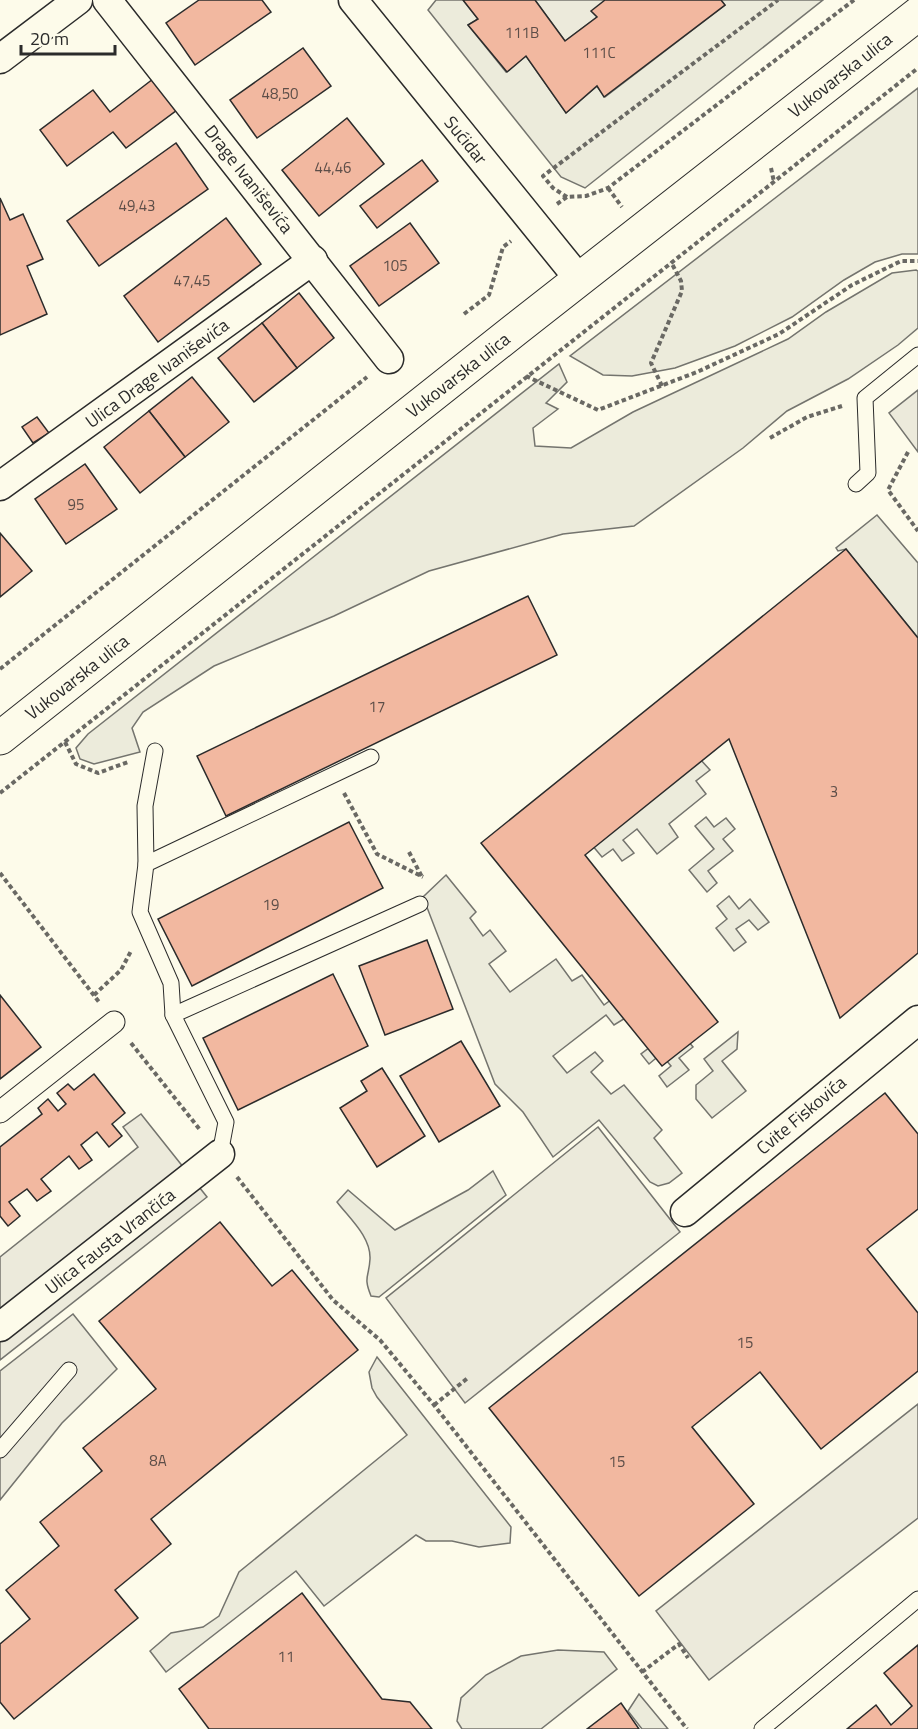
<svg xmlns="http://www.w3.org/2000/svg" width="918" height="1729" viewBox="0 0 918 1729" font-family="'Titillium Web',sans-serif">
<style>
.green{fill:#ecebdb;stroke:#74746e;stroke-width:1.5}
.parking{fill:#eceadb;stroke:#74746e;stroke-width:1.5}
.building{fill:#f2b8a0;stroke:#2b2b2b;stroke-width:1.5}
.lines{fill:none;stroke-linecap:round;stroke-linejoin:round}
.service-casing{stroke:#2b2b2b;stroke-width:17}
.pedestrian-casing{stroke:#2b2b2b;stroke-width:23}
.minor-casing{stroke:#2b2b2b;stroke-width:31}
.tertiary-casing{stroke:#2b2b2b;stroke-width:35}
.path{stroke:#6a6964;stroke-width:4;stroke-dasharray:4.5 3;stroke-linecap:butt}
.service{stroke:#fdfbea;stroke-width:15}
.pedestrian{stroke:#fdfbea;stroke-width:21}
.minor{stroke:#fdfbea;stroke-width:28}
.tertiary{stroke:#fdfbea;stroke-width:33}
.labels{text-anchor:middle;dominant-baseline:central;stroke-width:4.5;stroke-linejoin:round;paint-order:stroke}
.number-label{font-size:15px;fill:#5d4e48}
.street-label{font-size:18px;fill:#2b2b2b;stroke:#fdfbea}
</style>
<rect width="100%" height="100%" fill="#fdfbea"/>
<g class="green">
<path d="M436 0H463L478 19 468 25 506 72 526 56 566 113 597 86 605 97 725 5 721 0H823L585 188 561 177 428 10Z"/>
<path d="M918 88V254H902L875 262 844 280 792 317 735 346 675 368 632 376 603 375 570 356Z"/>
<path d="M916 270 918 271V328L898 345 848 379 787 411 743 448 634 526 563 534 429 571 334 616 214 666 143 712 132 728 140 752 94 764 80 759 76 748 88 734 559 364 567 382 546 403 558 409 533 428 535 446 571 448 633 412 788 339 826 312 892 273Z"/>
<path d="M877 515 918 563V638L846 549 838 551 836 548Z"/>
<path d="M700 759 710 770 696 781 706 794 669 824 678 837 657 854 637 829 623 840 634 853 622 861 613 849 602 857 592 845Z"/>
<path d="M706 817 714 827 726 818 735 829 723 839 733 851 708 871 717 883 707 892 689 870 714 849 695 826Z"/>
<path d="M446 875 476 912 470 918 483 936 490 930 506 951 489 964 510 992 556 959 572 981 582 975 604 1005 612 999 627 1017 614 1025 606 1015 553 1056 567 1073 595 1052 603 1061 591 1072 611 1094 624 1085 662 1130 654 1138 682 1173 669 1183 658 1186 650 1182 599 1120 553 1157 523 1112 495 1084 423 897Z"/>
<path d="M729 896 739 909 750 899 769 922 758 930 749 920 736 929 746 942 734 951 716 928 727 919 717 906Z"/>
<path d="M738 1032 737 1049 722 1061 746 1091 712 1118 696 1099V1085L713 1071 704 1059Z"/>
<path d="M684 1036 693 1047 679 1058 689 1070 667 1087 659 1076 671 1066 661 1054 649 1064 641 1054 662 1038Z"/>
<path d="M493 1171 506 1195 379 1297 371 1296C363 1276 369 1278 370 1259 371 1237 350 1219 337 1202L348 1190 395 1230 468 1190Z"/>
<path d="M377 1357 511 1527 510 1543 479 1547 452 1541H426L416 1535 324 1606 296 1571 166 1672 150 1651 171 1633 203 1627 219 1616 239 1572 407 1435 377 1397 372 1388 369 1372Z"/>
<path d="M558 1650 604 1652 617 1669 541 1729H462L457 1721 461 1698 486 1675 521 1656Z"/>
<path d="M639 1694 668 1729H642L628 1711Z"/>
</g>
<g class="parking">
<path d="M535 0H605L597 17 565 41Z"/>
<path d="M918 390V452L889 413Z"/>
<path d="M141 1114 207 1197 0 1360V1257L138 1147 123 1127Z"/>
<path d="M598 1127 680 1232 465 1403 386 1298Z"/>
<path d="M73 1314 117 1369 62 1423 0 1500V1371Z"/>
<path d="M918 1404V1518L709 1680 656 1611Z"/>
</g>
<g class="building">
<path d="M199 0H262L271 12 195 65 166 23Z"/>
<path d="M463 0H535L565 41 597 17 591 11 605 0H721L725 5 604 97 597 86 566 113 526 56 507 72 468 25 478 19Z"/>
<path d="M303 48 331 86 257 138 230 100Z"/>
<path d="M153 79 177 110 126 148 113 132 67 166 40 130 93 90 110 112Z"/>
<path d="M347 118 384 164 319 216 282 170Z"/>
<path d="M176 143 208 189 99 266 67 221Z"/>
<path d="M422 160 438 181 377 228 360 206Z"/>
<path d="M0 198 10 220 23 214 43 259 27 266 47 314 0 335Z"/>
<path d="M226 218 261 264 158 342 124 296Z"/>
<path d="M410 223 439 263 379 306 350 266Z"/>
<path d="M299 293 334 338 297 368 262 323Z"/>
<path d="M262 323 297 368 254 402 218 358Z"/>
<path d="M192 377 229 422 185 457 149 411Z"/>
<path d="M149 411 185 457 140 493 104 447Z"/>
<path d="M37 417 49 433 33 443 22 427Z"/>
<path d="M85 464 117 509 66 544 35 499Z"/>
<path d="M0 533 32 571 0 597Z"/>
<path d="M846 549 918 638V953L840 1018 729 739 585 855 718 1022 662 1066 481 843Z"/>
<path d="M528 596 557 655 226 816 197 756Z"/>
<path d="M349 822 383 888 192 986 158 919Z"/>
<path d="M427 940 453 1009 385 1035 359 966Z"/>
<path d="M333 974 368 1046 238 1110 203 1038Z"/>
<path d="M0 995 41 1047 0 1079Z"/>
<path d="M461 1041 500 1106 439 1142 400 1076Z"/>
<path d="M382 1068 425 1136 377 1167 340 1108 367 1091 361 1081Z"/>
<path d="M94 1074 125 1113 112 1124 122 1136 109 1147 97 1132 81 1145 92 1160 79 1169 69 1156 41 1179 51 1191 37 1201 27 1189 9 1202 20 1216 8 1226 0 1216V1147L42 1114 38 1108 48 1099 58 1111 66 1104 57 1093 68 1084 74 1090Z"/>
<path d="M885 1093 918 1134V1209L867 1249 918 1313V1371L821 1449 760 1372 692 1427 754 1504 639 1596 489 1408Z"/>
<path d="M220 1222 272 1286 292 1270 358 1350 151 1519 171 1544 115 1590 138 1618 14 1719 0 1702V1644L30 1619 6 1590 59 1546 40 1522 102 1471 83 1448 156 1389 99 1321Z"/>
<path d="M302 1593 382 1699 410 1702 432 1729H209L179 1689Z"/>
<path d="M918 1645V1729H847L876 1705 891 1725 912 1706 884 1673Z"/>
<path d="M621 1703 639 1729H587Z"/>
</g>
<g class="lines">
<defs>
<g id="service">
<path d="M856 484 868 473 865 398 918 355"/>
<path d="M146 864 145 806 155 751"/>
<path d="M173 1015 171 983 140 912 146 864 371 757"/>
<path d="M220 1154 226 1122 173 1015 420 904"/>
<path d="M0 1450 69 1370"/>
<path d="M762 1729 918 1599"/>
</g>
<path id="pedestrian" d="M0 1112 114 1022"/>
<g id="minor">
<path d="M107 0 389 359"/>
<path d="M353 0 579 279"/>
<path d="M0 59 78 0"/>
<path d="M0 486 313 260"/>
<path d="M685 1212 918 1020"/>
<path d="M0 1327 220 1154"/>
</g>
<path id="tertiary" d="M0 738 516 329 918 14"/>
</defs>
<use href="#service" class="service-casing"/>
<use href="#pedestrian" class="pedestrian-casing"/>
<use href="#minor" class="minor-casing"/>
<use href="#tertiary" class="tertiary-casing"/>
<g class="path">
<path d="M771 168 774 182"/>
<path d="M608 188 622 207"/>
<path d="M567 197 553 188 543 176 778 0"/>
<path d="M557 204 567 197 586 196 608 188 854 0"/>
<path d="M464 314 489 295 503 247 511 241"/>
<path d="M526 376 598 410 697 372 779 334 852 285 901 261H918"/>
<path d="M662 386 651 363 682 291 681 281 671 262"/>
<path d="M770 438 807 417 842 406"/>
<path d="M908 452 888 490 918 531"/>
<path d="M0 669 367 377"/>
<path d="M65 742 76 764 98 773 128 762"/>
<path d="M0 793 918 68"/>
<path d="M344 793 377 854 423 877"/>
<path d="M409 852 422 877"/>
<path d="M0 873 99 1002"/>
<path d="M94 995 121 970 131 951"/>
<path d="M131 1043 201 1131"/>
<path d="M237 1177 333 1300 380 1340 434 1405 687 1729"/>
<path d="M434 1405 469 1377"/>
<path d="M642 1672 679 1644 688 1658"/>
</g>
<use href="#service" class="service"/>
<use href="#pedestrian" class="pedestrian"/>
<use href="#minor" class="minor"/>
<use href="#tertiary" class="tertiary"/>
</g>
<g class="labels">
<g class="number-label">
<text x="522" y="32">111B</text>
<text x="599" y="52">111C</text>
<text x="280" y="93">48,50</text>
<text x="333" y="167">44,46</text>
<text x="137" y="205">49,43</text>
<text x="395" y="265">105</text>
<text x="192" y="280">47,45</text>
<text x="76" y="504">95</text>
<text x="377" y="706">17</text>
<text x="834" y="791">3</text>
<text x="271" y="904">19</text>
<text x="745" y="1342">15</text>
<text x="158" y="1460">8A</text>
<text x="617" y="1461">15</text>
<text x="286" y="1656">11</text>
</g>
<g class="street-label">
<text transform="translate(840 75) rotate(-38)">Vukovarska ulica</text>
<text transform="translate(466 140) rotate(51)">Sućidar</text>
<text transform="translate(249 179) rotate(52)">Drage Ivaniševića</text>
<text transform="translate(157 373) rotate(-36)">Ulica Drage Ivaniševića</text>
<text transform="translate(458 375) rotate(-38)">Vukovarska ulica</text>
<text transform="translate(77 677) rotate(-38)">Vukovarska ulica</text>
<text transform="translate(801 1115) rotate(-40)">Cvite Fiskovića</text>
<text transform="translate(110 1241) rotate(-38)">Ulica Fausta Vrančića</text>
</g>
</g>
<path d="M21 45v9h94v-9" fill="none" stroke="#2b2b2b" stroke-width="3"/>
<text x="30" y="45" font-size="18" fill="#2b2b2b" stroke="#fdfbea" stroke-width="4.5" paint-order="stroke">20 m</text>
</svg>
